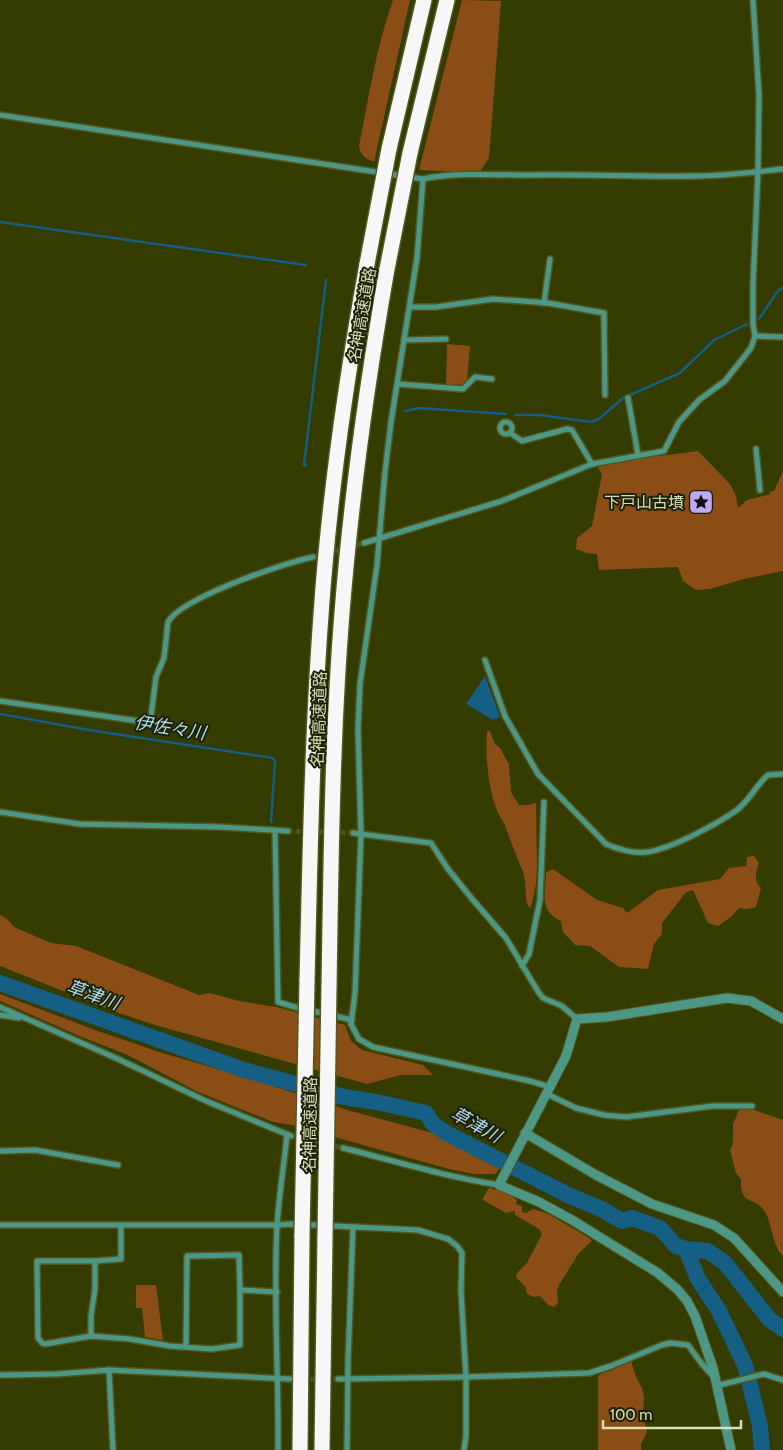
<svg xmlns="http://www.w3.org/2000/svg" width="783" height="1450" viewBox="0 0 783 1450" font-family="Cabin,'Noto Sans JP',sans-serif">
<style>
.green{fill:#8a4d15}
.water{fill:#155e84}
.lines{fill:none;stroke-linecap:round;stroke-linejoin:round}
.stream{stroke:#155e84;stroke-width:2.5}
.river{stroke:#155e84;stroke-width:16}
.minor-tunnel{stroke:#4c541c;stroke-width:5;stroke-dasharray:5 2.5;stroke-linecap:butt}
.minor-casing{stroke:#515921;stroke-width:8}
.tertiary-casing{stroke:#515921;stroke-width:11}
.motorway-casing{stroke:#515921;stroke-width:18}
.minor{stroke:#4d9787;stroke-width:5}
.tertiary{stroke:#4d9787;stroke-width:9}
.motorway{stroke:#f7f7f7;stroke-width:15}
.motorway-bridge-casing{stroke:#515921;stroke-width:18;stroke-linecap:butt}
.motorway-bridge{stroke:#f7f7f7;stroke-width:15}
.labels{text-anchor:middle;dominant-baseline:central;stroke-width:4;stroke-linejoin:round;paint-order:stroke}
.street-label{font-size:16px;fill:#d7dfba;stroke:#1d2103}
.poi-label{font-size:16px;fill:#d7dfba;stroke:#1d2103;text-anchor:end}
.water-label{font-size:18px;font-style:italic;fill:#b2dcf7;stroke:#1d2103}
</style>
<rect width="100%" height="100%" fill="#343c00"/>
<g class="green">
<path d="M393 0H410L374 162C365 158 361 156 359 146 369 97 376 47 393 0Z"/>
<path d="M462 0 501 1 489 158 479 173 419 170Z"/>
<path d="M447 344 470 346 467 380 461 385 446 384Z"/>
<path d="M698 451 730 484 736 496 738 508 747 500 771 494 769 492 774 491 783 471V571L744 579 710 589 696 590 683 581 678 567 599 570 597 554 587 553 576 549 577 538 592 526 602 474 598 468 605 463Z"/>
<path d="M487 731H490L495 744 500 748 509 764 511 792 519 805H528L536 803 537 865 536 884 531 908 528 906C524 896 527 883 523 872 517 856 510 841 505 825 502 819 498 814 496 808 488 785 485 754 487 731Z"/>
<path d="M754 856 759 863C756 873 753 880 761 888L756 907 747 909 739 908 732 916 718 926 708 923 693 890 686 892 662 923V934L654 944 648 969 619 967 590 946 575 945 563 932 561 921C538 910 546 894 546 872L553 869 597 900 623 908 627 913 658 890 720 879 729 868 746 866 747 857Z"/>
<path d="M0 915 6 918 14 927 51 943 76 946 199 995 210 993 239 1001 276 1007 345 1025 351 1041 362 1050 423 1065 433 1075H401L367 1084 155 1025 116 1012 0 966Z"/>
<path d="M0 994 98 1031 159 1052 248 1078 344 1109 440 1135 502 1166 495 1174H474L449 1169 292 1125 273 1122 196 1091 128 1055 84 1038 0 1001Z"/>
<path d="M739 1110H754L783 1120V1256C771 1244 773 1225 765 1212 754 1194 740 1208 741 1179L736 1173 730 1150 733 1144V1124Z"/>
<path d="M489 1188 508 1193 517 1200 516 1204 522 1206V1212L526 1213 533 1209 549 1214 589 1238 592 1241 579 1253 559 1285 557 1291 558 1303 554 1307 548 1305 540 1296 534 1297 527 1294 525 1286 516 1277 517 1273 527 1263 542 1234 539 1229 515 1215V1211L506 1213 483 1200 484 1196Z"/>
<path d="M136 1285H156L163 1340 145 1337 142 1308H136Z"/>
<path d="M631 1361 636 1377 642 1388 644 1397 643 1415 647 1432 641 1444V1450H598V1378L600 1374 613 1370Z"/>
</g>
<path class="water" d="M485 676 500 717 493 720 466 704Z"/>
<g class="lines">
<g class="stream">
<path d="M0 222 306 265"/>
<path d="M759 319 777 292 783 288"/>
<path d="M405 411 419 408 506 414"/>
<path d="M515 415H539L591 422 599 419 623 398 680 373 714 340 747 324"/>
<path d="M306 465H304L326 280"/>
<path d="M0 714 89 730 273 758 275 761 271 822"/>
</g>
<g class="river">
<path d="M0 983 244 1070 344 1097 376 1102 426 1113 433 1124 446 1133 570 1196 601 1209 622 1221 632 1218 660 1228 676 1246 686 1249 708 1251 725 1263 770 1320 783 1329"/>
<path d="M686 1249 698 1279 719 1311 745 1365 760 1426 762 1450"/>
</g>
<g class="minor-tunnel">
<path d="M313 557 364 543"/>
<path d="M288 831 353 833"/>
<path d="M291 1136 343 1148"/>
<path d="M303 1379H338"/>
</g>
<defs>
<g id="minor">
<path d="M0 115 423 179C457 172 494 175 529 175 584 174 640 177 696 176 725 176 754 172 783 169"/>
<path d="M423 179 417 258 391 422 385 472 377 565 360 684 358 729 361 835 355 993 351 1024 359 1039 373 1047 530 1081 550 1087"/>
<path d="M544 303 550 259"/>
<path d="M410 307H436L493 299 548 303 604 313 605 395"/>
<path d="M755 336 783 337"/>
<path d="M405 340 446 339"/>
<path d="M398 384 463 389 475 377 492 379"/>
<path d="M628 398 638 455"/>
<circle cx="506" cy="428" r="6"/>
<path d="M510 433 522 441 567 429 572 430 592 464"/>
<path d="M756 449 760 490"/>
<path d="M364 543 502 501 592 464 664 451 679 422 699 400 725 381 751 348 755 336 753 324V284L758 172 759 95 753 0"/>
<path d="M485 660 505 716 538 774 606 844C617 849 634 854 647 852 671 849 717 824 737 810 750 800 756 785 768 775L783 774"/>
<path d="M0 701 145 722 151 716 156 677 164 658 168 622C181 598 284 563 313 557"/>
<path d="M0 812 80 824 220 827 288 831"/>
<path d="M275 830 278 1002 295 1007 352 1020"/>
<path d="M353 833 431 843 448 869 473 900 506 938 539 993 543 998 562 1006 577 1019"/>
<path d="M522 966 529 954 540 900 544 802"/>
<path d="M0 1007 118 1059 206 1101 291 1136"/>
<path d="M0 1015 19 1018"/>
<path d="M547 1094 576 1108 604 1115 626 1117 713 1106H752"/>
<path d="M343 1148C395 1161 446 1177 499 1185"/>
<path d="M0 1151 35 1150 118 1165"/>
<path d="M0 1225H277L292 1224 418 1230 448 1239 457 1246 462 1253 461 1291 466 1377V1436L464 1450"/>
<path d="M121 1227V1259L95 1261H37L38 1338 42 1343 45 1344 91 1336 130 1339 170 1346 212 1349 240 1345V1290L239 1255 187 1256 186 1346"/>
<path d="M240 1290 277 1292"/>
<path d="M91 1336V1316L95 1289V1261"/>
<path d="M109 1370 113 1450"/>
<path d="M0 1375 57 1374 109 1370 290 1379"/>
<path d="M338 1379 466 1377 589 1373 611 1366 662 1345 670 1343 688 1345 702 1364 713 1376"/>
<path d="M716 1386 764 1374 783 1380"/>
<path d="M278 1450C279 1375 273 1300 277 1226 279 1195 284 1165 287 1135"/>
<path d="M347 1450 348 1361 353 1227"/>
</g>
<g id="tertiary">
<path d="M525 1133 596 1175 652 1204 714 1225 734 1238 783 1292"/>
<path d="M731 1450 713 1368 695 1316 687 1301 678 1290 658 1273 572 1220 539 1202 499 1185 566 1056 577 1019 607 1017 727 998 751 1001 783 1019"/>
</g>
<g id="motorway">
<path d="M389 149 424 0"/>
<path d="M410 153 447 0"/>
<path d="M307 981C310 859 312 737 321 615 329 497 346 380 367 264"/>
<path d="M329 987C331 863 332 738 342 613 351 498 367 383 387 269"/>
<path d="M300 1450 302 1235"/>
<path d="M322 1450 325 1237"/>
</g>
</defs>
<use href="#minor" class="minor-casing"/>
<use href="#tertiary" class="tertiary-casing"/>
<use href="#motorway" class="motorway-casing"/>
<use href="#minor" class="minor"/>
<use href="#tertiary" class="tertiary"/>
<use href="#motorway" class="motorway"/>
<defs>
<g id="motorway-bridge">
<path d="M367 264 389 149"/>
<path d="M387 269 410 153"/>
<path d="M302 1235 307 981"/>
<path d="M325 1237 329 987"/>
</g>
</defs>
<use href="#motorway-bridge" class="motorway-bridge-casing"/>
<use href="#motorway-bridge" class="motorway-bridge"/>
</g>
<defs>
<symbol id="sight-square" viewBox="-11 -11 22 22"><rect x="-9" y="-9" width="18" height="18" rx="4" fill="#bfa9f4" stroke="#1d2103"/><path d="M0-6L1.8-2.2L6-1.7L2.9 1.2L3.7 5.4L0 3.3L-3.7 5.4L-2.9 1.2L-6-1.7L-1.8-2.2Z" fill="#111"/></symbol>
</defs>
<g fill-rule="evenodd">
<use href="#sight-square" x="687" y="488" width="28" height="28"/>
</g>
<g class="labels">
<g class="street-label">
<text transform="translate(362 315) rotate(-80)">名神高速道路</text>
<text transform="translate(319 719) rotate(-88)">名神高速道路</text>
<text transform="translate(310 1125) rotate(-89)">名神高速道路</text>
</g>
<g class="poi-label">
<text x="684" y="502">下戸山古墳</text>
</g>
<g class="water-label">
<text transform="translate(170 728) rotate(9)">伊佐々川</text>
<text transform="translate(93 995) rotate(20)">草津川</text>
<text transform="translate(476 1125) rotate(29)">草津川</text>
</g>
</g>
<path d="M603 1420v8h138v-8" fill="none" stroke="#d7dfba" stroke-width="2.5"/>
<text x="610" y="1420" font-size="15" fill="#d7dfba" stroke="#1d2103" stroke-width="4" paint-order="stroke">100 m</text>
</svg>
